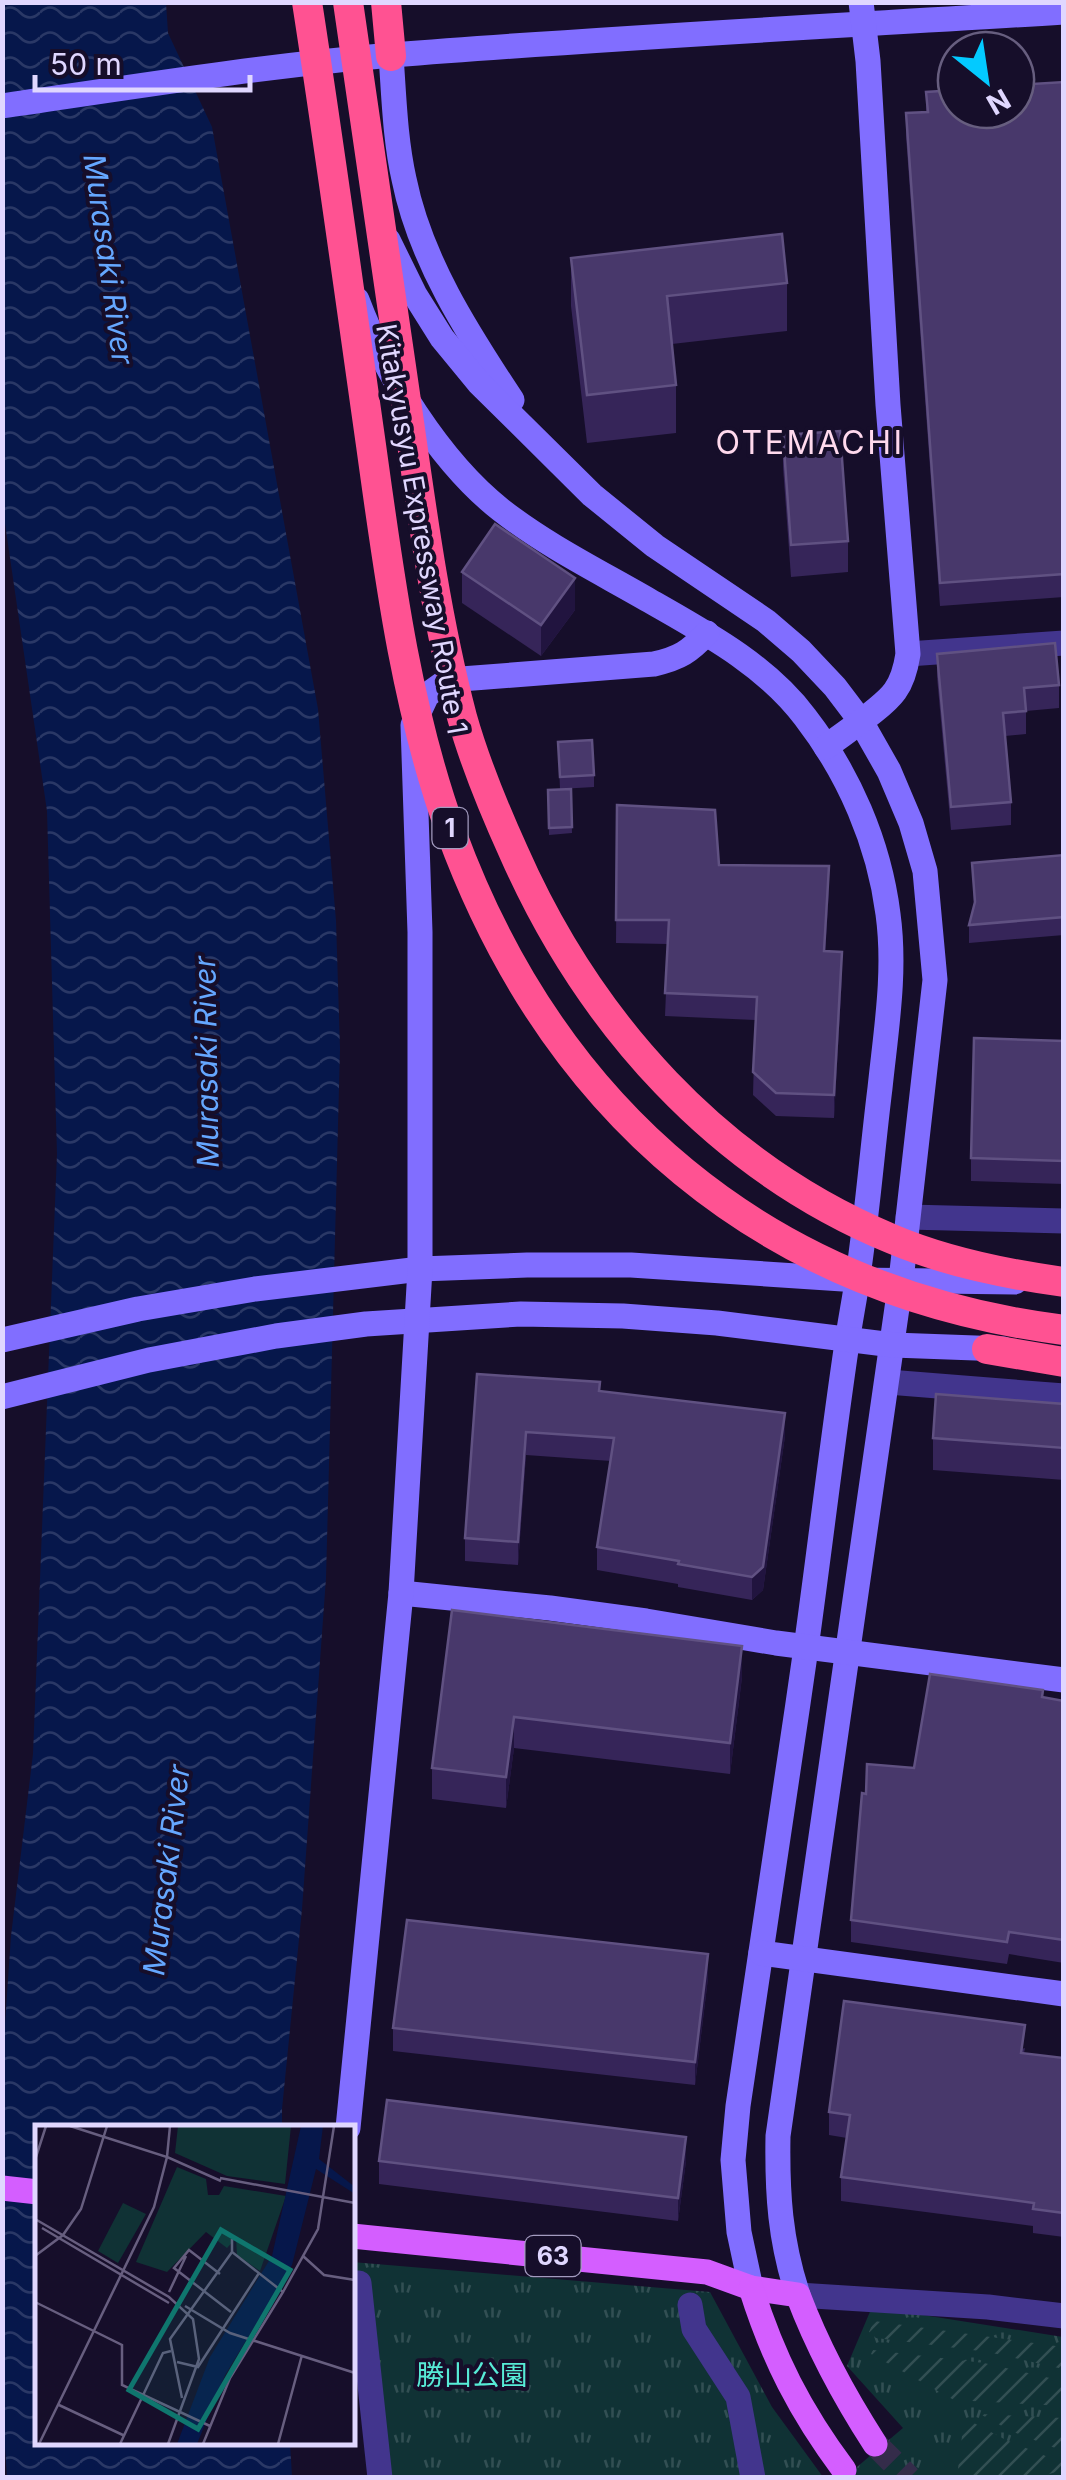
<svg xmlns="http://www.w3.org/2000/svg" width="1066" height="2480" viewBox="0 0 1066 2480" font-family="Inter,'Noto Sans JP',sans-serif">
<style>
.park{fill:url(#park-tufts)}
.garden{fill:url(#garden-furrows)}
.water{fill:url(#water-waves)}
.lines{fill:none;stroke-linecap:round;stroke-linejoin:round}
.primary-tunnel{stroke:#342c4a;stroke-width:25;stroke-dasharray:25 12;stroke-linecap:butt}
.street{stroke:#42358d;stroke-width:25}
.secondary{stroke:#816eff;stroke-width:25}
.primary{stroke:#d45eff;stroke-width:25}
.highway{stroke:#ff5292;stroke-width:30}
.wall{fill:#362559}
.shaded-wall{fill:#21143f}
.building{fill:#48386b;stroke:#605182;stroke-width:2.5}
.labels{text-anchor:middle;dominant-baseline:central;stroke-width:8;stroke-linejoin:round;paint-order:stroke}
.shield{fill:#160e2a;stroke:#a39bbf;stroke-width:2.5}
.shield-label{font-size:25px;font-weight:bold;fill:#e0d7ff}
.street-label{font-size:28px;fill:#e0d7ff;stroke:#160e2a}
.park-label{font-size:28px;fill:#57ebd6;stroke:#160e2a}
.water-label{font-size:30px;font-style:italic;fill:#65a7ff;stroke:#160e2a}
.quarter-label{font-size:32px;letter-spacing:2.5px;fill:#ffd9ed;stroke:#160e2a}
.inset-road{fill:none;stroke:#675e7f;stroke-width:2.5}
.view{fill:#0f766e;fill-opacity:0.15;stroke:#0f766e;stroke-width:5}
.inset-edge{fill:none;stroke:#e0d7ff;stroke-width:5}
</style>
<defs>
<pattern id="park-tufts" width="24" height="20" patternUnits="userSpaceOnUse" patternTransform="scale(2.5)"><rect width="24" height="20" fill="#103235"/><path d="M3 7l-1-3M5 7V3M7 7l1-3M15 17l-1-3M17 17v-4M19 17l1-3" fill="none" stroke="#324f53"/></pattern>
<pattern id="garden-furrows" width="10" height="10" patternUnits="userSpaceOnUse" patternTransform="scale(2.5)"><rect width="10" height="10" fill="#103235"/><path d="M-1 1l2-2M0 10L10 0M9 11l2-2" fill="none" stroke="#324f53"/></pattern>
<pattern id="water-waves" width="16" height="10" patternUnits="userSpaceOnUse" patternTransform="scale(2.5)"><rect width="16" height="10" fill="#06174b"/><path d="M0 5q4-4 8 0t8 0" fill="none" stroke="#2a3866"/></pattern>
</defs>
<rect width="100%" height="100%" fill="#160e2a"/>
<g class="park">
<path d="M352 2262 710 2292 772 2407 823 2477H389L353 2330Z"/>
<path d="M872 2307 1063 2337V2477L844 2478 903 2428 847 2366Z"/>
</g>
<g class="garden">
<path d="M874 2321 1063 2347V2369L988 2352 876 2338 869 2332Z"/>
<path d="M873 2350 984 2363 1063 2381V2406L954 2400 871 2354Z"/>
<path d="M980 2414 1063 2418V2451L1011 2431Z"/>
<path d="M972 2422 1006 2440 1063 2463V2470L1039 2477H957L963 2428Z"/>
</g>
<path class="water" d="M2 3H166L168 33 212 127 318 709 336 921 340 1049 326 1578 302 1909 282 2109V2127L38 2128V2442L290 2443 292 2477H7L2 2403 3 2053 11 1936 33 1754 57 1154 47 811 2 503Z"/>
<g class="lines">
<path class="primary-tunnel" d="M875 2444 909 2478"/>
<g class="street">
<path d="M908 654 1064 643"/>
<path d="M908 1217 1064 1221"/>
<path d="M888 1382 1064 1396"/>
<path d="M359 2283 380 2478"/>
<path d="M798 2295 988 2307 1064 2316"/>
<path d="M690 2305 694 2329 738 2397 753 2478"/>
</g>
<g class="secondary">
<path d="M391 56C394 96 395 139 404 179 420 259 467 332 512 400"/>
<path d="M2 106C132 87 262 66 392 55 616 37 840 26 1064 12"/>
<path d="M388 240 415 295 442 338 479 383 592 495 655 546 766 621 801 651 835 687 860 720 889 771 911 823 925 871 935 980 901 1280 778 2136C777 2193 780 2241 798 2295"/>
<path d="M357 300C384 372 440 462 501 510 547 546 600 572 650 601 706 633 766 665 805 717 849 774 879 843 888 914 896 972 886 1030 880 1088 872 1152 867 1218 857 1282 854 1302 850 1322 847 1343 832 1444 820 1547 806 1648 784 1801 761 1954 738 2106L733 2160 739 2232 751 2288"/>
<path d="M826 747C844 733 883 708 895 691 903 680 906 667 908 654L888 405 868 61 861 2"/>
<path d="M2 1340 138 1309 255 1289 420 1269 527 1265H631L858 1280 1015 1282"/>
<path d="M2 1397 149 1360 276 1336 366 1324 521 1314 623 1316 717 1323 893 1345 1003 1349"/>
<path d="M401 1593 550 1608 646 1621 776 1643 1064 1680"/>
<path d="M761 1953 1064 1994"/>
<path d="M348 2128 401 1593 420 1269V932L413 725 427 695 448 680 654 664C680 658 689 652 707 633"/>
</g>
<g class="primary">
<path d="M2 2188 38 2192"/>
<path d="M352 2236 707 2272 751 2288 798 2295C818 2348 844 2396 875 2444"/>
<path d="M751 2288C773 2358 800 2411 844 2470"/>
</g>
<g class="highway">
<path d="M307 2C330 150 350 297 371 445 389 575 406 708 451 832 554 1113 765 1292 1064 1330"/>
<path d="M348 2C368 135 387 268 406 401 421 507 435 614 462 717 475 763 494 809 514 853 589 1023 718 1167 892 1239 946 1262 1006 1274 1064 1282"/>
<path d="M386 2 391 56"/>
<path d="M987 1349 1064 1362"/>
</g>
</g>
<g class="wall">
<path d="M1064 82V597L940 606 906 136V113L926 112V92Z"/>
<path d="M571 258 787 283V331L672 344 676 385V433L587 443 571 306Z"/>
<path d="M783 435 848 541V572L791 577 783 467Z"/>
<path d="M462 572 575 610 541 656 462 603Z"/>
<path d="M937 654 1059 685V708L1026 711V734L1005 736 1011 802V825L951 830 937 677Z"/>
<path d="M558 742 594 775V787L560 789Z"/>
<path d="M571 789 572 833 549 835 548 790Z"/>
<path d="M617 805 719 865 829 889 825 951 842 975 834 1118 776 1116 753 1095 755 1020 665 1016 668 944 616 943Z"/>
<path d="M1064 855V935L969 943V925L974 906 972 863Z"/>
<path d="M1064 1041V1184L971 1181V1158Z"/>
<path d="M477 1374 600 1391 785 1436 763 1590 752 1600 678 1587V1584L597 1570V1547L611 1461 526 1455 518 1565 465 1561V1538Z"/>
<path d="M1064 1404V1480L933 1470V1438Z"/>
<path d="M452 1610 742 1677 730 1774 514 1748 506 1808 432 1799V1768Z"/>
<path d="M1043 1698 1064 1701V1963L1009 1954 1007 1964 851 1942V1920L866 1794Z"/>
<path d="M708 1978 695 2085 393 2051V2028Z"/>
<path d="M1025 2048 1024 2053 1064 2058V2237L1033 2233V2226L841 2201V2177L847 2138 829 2135V2112Z"/>
<path d="M379 2161H686L678 2221 379 2184Z"/>
</g>
<g class="shaded-wall">
<path d="M575 578V610L541 656V625Z"/>
<path d="M829 866V889L824 974V951Z"/>
<path d="M842 952V975L834 1118V1095Z"/>
<path d="M785 1413V1436L763 1590 752 1600V1577Z"/>
<path d="M526 1432V1455L518 1565V1542Z"/>
<path d="M742 1646V1677L730 1774V1743Z"/>
<path d="M514 1717V1748L506 1808V1777Z"/>
<path d="M708 1954V1978L695 2085V2062Z"/>
<path d="M686 2137V2161L678 2221V2198Z"/>
</g>
<g class="building">
<path d="M1064 82V574L940 583 906 113 928 112 926 92 956 90V110H1016V85Z"/>
<path d="M782 234 787 283 667 296 676 385 587 395 571 258Z"/>
<path d="M840 431 848 541 791 545 783 435Z"/>
<path d="M495 524 575 578 541 625 462 572Z"/>
<path d="M1055 643 1059 685 1024 688 1026 711 1003 713 1011 802 951 807 937 654Z"/>
<path d="M592 740 594 775 560 777 558 742Z"/>
<path d="M571 789 572 827 549 828 548 790Z"/>
<path d="M617 805 715 810 719 865 829 866 824 951 842 952 834 1095 776 1093 753 1072 757 997 665 993 669 920H616Z"/>
<path d="M1064 855V917L969 925 975 902 972 863Z"/>
<path d="M974 1038 1064 1041V1161L971 1158Z"/>
<path d="M477 1374 600 1382 599 1391 785 1413 763 1567 752 1577 678 1564 679 1561 597 1547 614 1438 526 1432 518 1542 465 1538Z"/>
<path d="M936 1394 1064 1404V1448L933 1438Z"/>
<path d="M452 1610 742 1646 730 1743 514 1717 506 1777 432 1768Z"/>
<path d="M930 1674 1043 1690 1042 1697 1064 1701V1940L1009 1932 1007 1942 851 1920 862 1793 866 1794 867 1764 914 1768Z"/>
<path d="M407 1920 708 1954 695 2062 393 2028Z"/>
<path d="M844 2001 1025 2025 1021 2053 1064 2058V2213L1033 2209 1034 2203 841 2177 850 2115 829 2112Z"/>
<path d="M387 2100 686 2137 678 2198 379 2161Z"/>
</g>
<g class="labels">
<g class="shield">
<rect x="432.5" y="808" width="35" height="40" rx="8"/>
<rect x="525.5" y="2236" width="55" height="40" rx="8"/>
</g>
<g class="shield-label">
<text x="450" y="828">1</text>
<text x="553" y="2256">63</text>
</g>
<g class="street-label">
<text transform="translate(422 529) rotate(80)">Kitakyusyu Expressway Route 1</text>
</g>
<g class="park-label">
<text x="472" y="2375">勝山公園</text>
</g>
<g class="water-label">
<text transform="translate(109 259) rotate(82)">Murasaki River</text>
<text transform="translate(206 1062) rotate(-91)">Murasaki River</text>
<text transform="translate(166 1870) rotate(-83)">Murasaki River</text>
</g>
<g class="quarter-label">
<text x="810" y="442">OTEMACHI</text>
</g>
</g>
<g transform="translate(35 2125)">
<rect width="320" height="320" fill="#160e2a"/>
<path d="M143 1H256L250 59 192 51 140 28ZM142 42 171 54 173 70H184L189 61 251 71 225 146 202 130 201 113 192 123 171 107 132 147 101 137ZM88 78 111 89 83 138 63 126Z" fill="#103235"/>
<path d="M266 1H288L284 34 320 62V69L281 44 257 140 190 250 162 319H142L175 232 237 131Z" fill="#06174b"/>
<path class="inset-road" d="M135 1 132 32 186 56M0 35 11 1M185 53 320 78M0 94 134 172 158 194 164 234 133 319M7 103 134 178M0 131 28 110 46 84 72 1M268 131 289 150 320 155M185 149 154 125 139 143 196 187M134 167 151 131M248 167 283 104 299 1M0 177 87 220V260L175 301M150 181 195 208 320 248M142 237 163 242 224 148M147 273 135 214 197 127M24 280 90 311M4 319 119 82 132 32 35 1M85 319 128 228 136 226M168 319 195 253 248 167 197 127V114M243 319 267 230"/>
<path class="view" d="M186 105 255 145 163 304 94 265Z"/>
<rect width="320" height="320" class="inset-edge"/>
</g>
<rect width="1066" height="2480" fill="none" stroke="#e0d7ff" stroke-width="10"/>
<g transform="translate(986 80) rotate(150)"><circle r="48" fill="#160e2a" stroke="#675e7f" stroke-width="2.5"/>
<path d="M0-8L18 38L0 25L-18 38Z" fill="#03caff"/>
<text y="-15" font-size="28" font-weight="bold" text-anchor="middle" fill="#e0d7ff">N</text>
</g>
<path d="M35 75v15h215v-15" fill="none" stroke="#e0d7ff" stroke-width="5"/>
<text x="50" y="75" font-size="30" fill="#e0d7ff" stroke="#160e2a" stroke-width="8" paint-order="stroke">50 m</text>
</svg>
